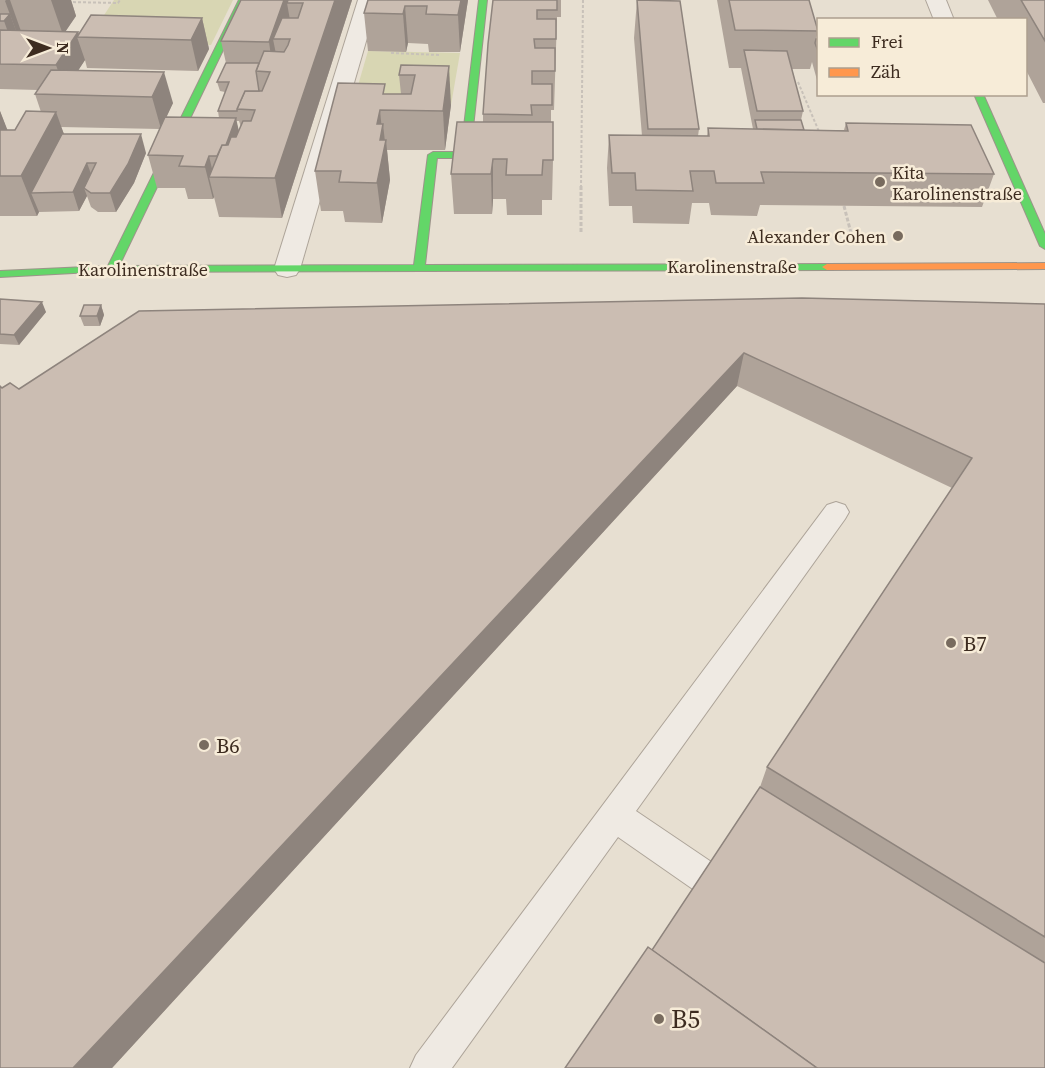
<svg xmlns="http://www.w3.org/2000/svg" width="1045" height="1068" viewBox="0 0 1045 1068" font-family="'Source Serif 4',serif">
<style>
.green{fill:#d8d6b3}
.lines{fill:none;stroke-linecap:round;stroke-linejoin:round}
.lane-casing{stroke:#ada499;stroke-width:2}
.street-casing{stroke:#ada499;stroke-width:2}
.fast-casing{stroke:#9c948a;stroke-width:2}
.slow-casing{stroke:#9c948a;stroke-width:2}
.path-far1{stroke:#c8c1b9;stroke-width:2;stroke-dasharray:3 2;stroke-linecap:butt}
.path{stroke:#c8c1b9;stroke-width:3;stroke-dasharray:4 2;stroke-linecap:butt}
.lane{fill:#efeae3;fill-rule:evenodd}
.street{fill:#efeae3;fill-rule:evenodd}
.fast{fill:#63d668;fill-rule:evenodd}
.slow{fill:#ff974d;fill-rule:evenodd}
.wall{fill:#afa399;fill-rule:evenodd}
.shaded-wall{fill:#8e847d}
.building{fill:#cbbdb2;stroke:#8e847d;stroke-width:1.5}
.poi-dot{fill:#786b5e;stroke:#f7ecd8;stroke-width:2}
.labels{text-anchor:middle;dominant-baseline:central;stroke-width:5;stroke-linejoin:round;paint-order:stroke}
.far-poi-label{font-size:18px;fill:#3d2c20;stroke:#f7ecd8;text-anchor:start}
.far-street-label{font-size:18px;fill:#3d2c20;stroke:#f7ecd8}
.poi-label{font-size:21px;fill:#3d2c20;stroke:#f7ecd8;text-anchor:start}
.near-poi-label{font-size:26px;fill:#3d2c20;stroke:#f7ecd8;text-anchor:start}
</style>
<rect width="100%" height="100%" fill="#e7dfd1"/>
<g class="green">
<path d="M114 0H233L211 45 87 41Z"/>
<path d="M368 51 460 53 451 105 405 104 350 113Z"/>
</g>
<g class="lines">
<defs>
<path id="lane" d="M836 502 845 505 849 512 845 519 636 811 744 884 749 896 744 908 732 913 720 908 618 837 452 1068H410L416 1055 827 505Z"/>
<g id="street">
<path d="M358 0H378L300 269 296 275 287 277 278 275 274 269Z"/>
<path d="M926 0H946L954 20H934Z"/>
</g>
<g id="fast">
<path d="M239 0H247L119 266 414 265 428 155 433 152H461L479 0H487L470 155 465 158H437L425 265 827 264 832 267 827 270 92 272 0 277V271L108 266Z"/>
<path d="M974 94H983L1045 234V249L1040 246Z"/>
</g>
<path id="slow" d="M1045 263V269L827 270 822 267 827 264Z"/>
</defs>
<use href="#lane" class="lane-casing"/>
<use href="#street" class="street-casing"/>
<use href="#fast" class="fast-casing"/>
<use href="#slow" class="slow-casing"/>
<g class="path-far1">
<path d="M68 2 118 3 120 0"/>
<path d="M391 53 440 55"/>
<path d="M798 82 820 134"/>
<path d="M581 188 583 0"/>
</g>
<g class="path">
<path d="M844 206 851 233"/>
<path d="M581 232V186"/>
</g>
<use href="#lane" class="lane"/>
<use href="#street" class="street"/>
<use href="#fast" class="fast"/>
<use href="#slow" class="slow"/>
</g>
<g class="wall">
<path d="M0 0H71L76 16 65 32H78L79 34 202 18 209 49 198 71 87 68 85 60 78 70 173 103 166 117 219 118 218 111 225 92 220 91 217 82 226 63 221 41 241 0H352L282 218 219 217 214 197 213 199H188L185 188H157L148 155 160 129 61 127 64 134 146 153 134 183 116 212H98L91 207 87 196 79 211 39 212 37 216H0V111L7 130H15L41 112 35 94 38 90 0 89ZM236 121H239L241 127 239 132Z"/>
<path d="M368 0H468L460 52H429L428 44 408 43 406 52 368 51 364 13Z"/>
<path d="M493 0H561V17H557L554 110H551V122L553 160 552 200H542V215H507L506 199H493L492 214H454L451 174 483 122V114Z"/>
<path d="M637 0 699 129 698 136H707L708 128 753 129 741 68H729L717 0H809L818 31 816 39H819V80H817L812 62 810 69H792L803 111 801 120 804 130H844L846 123 994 174 982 207 760 205 757 216 711 215 709 203H692L689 224 633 223 632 206H609L607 168 609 135 642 136 634 38Z"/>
<path d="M988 0H1045V103H1043L1026 70V20H998Z"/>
<path d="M401 65 451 105 445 150H387L390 180 382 223 345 222 343 211H321L315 171 386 94H401L399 75Z"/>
<path d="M0 300 46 312 19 345 0 344Z"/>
<path d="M1045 304V1068L652 950 760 787 767 767 952 488 737 386 112 1068H0L2 388 19 389Z"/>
<path d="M101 305 104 315 100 326H84L80 316Z"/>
</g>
<g class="shaded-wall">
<path d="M6 0H10L22 34 19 39 5 1Z"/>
<path d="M51 0H71L76 16 63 35Z"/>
<path d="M284 0H300L287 3 291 26 273 39 278 64 272 63 269 42Z"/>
<path d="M335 0H352L282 218 275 178Z"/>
<path d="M461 0H468L460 52 458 15Z"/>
<path d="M405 6 408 43 406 52 403 14Z"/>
<path d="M10 14 19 39 13 46 4 21Z"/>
<path d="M202 18 209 49 198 71 191 40Z"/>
<path d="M78 32 80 37H77L85 60 65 91 56 65Z"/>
<path d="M449 66 451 105 445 150 443 111Z"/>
<path d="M164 72 173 103 161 129 152 97Z"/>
<path d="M380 110 382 131 383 124 385 142 386 140 390 180 382 223 377 183V124Z"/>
<path d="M0 111 15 149 0 164Z"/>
<path d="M56 112 70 151 31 193 39 212 37 216 21 176Z"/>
<path d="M236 118 243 150 221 156Z"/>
<path d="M141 134 146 153 134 183 116 212 110 193Z"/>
<path d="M209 156 214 177H209L214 197 213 199 205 167Z"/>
<path d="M493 159V199L492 214 491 174Z"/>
<path d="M87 163 94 182 84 188 87 196 79 211 73 192Z"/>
<path d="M42 302 46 312 19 345 14 335Z"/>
<path d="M101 305 104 315 100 326 97 316Z"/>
<path d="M744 353 737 386 112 1068H73Z"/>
</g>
<g class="building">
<path d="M241 0H284L269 42 221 41Z"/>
<path d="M288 0H335L275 178 209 177 222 145H228L231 137H236L243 121H251L255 110 237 109 245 91H262L270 72 256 71 264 51 284 52 288 45 290 39H273L282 18H298L303 3H287Z"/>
<path d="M368 0H461L458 15 426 14 427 6H405L403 14 364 13Z"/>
<path d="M493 0H557V10H537V19H556V39H534L535 48H555V71H532V84H552V105H531L532 115 483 114 488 44Z"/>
<path d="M637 0 680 1 699 129H648Z"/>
<path d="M729 0H809L818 31 735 30Z"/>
<path d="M1021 0H1045V41Z"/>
<path d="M0 14H10L4 21H0Z"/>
<path d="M91 15 202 18 191 40 77 37Z"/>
<path d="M0 30 78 32 56 65 0 64Z"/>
<path d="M816 39H819V54L815 43Z"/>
<path d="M744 50 787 51 803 111H757Z"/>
<path d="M226 63H259L256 71 259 91H245L237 109V111H218L229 82H217Z"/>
<path d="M401 65 449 66 443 111 380 110 377 124H383L380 140H386L377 183 339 182 341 171H315L338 83 385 84 383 94H411L415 75H399Z"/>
<path d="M51 70 164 72 152 97 35 94Z"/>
<path d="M26 111 56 112 21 176H0V130H15Z"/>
<path d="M165 117 236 118 226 145H222L217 156H209L205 167 179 166 183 156 148 155Z"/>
<path d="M755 120H801L804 130 757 129Z"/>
<path d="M457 122H553V160H543L542 175H506L507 159H493L491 174H451Z"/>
<path d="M846 123 971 125 994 174 761 172 764 183H716L714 171H690L693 191 636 190 635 173H612L609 135 709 136 708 128 848 131Z"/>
<path d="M62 134H141L128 164 110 193H91L84 188 96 163H87L73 192 31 193Z"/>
<path d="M802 298 1045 304V937L767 767 972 458 744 353 73 1068H0V386L2 388 10 383 19 389 139 311Z"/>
<path d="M0 300V299L42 302 14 335 0 334Z"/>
<path d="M84 305H101L97 316H80Z"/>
<path d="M760 787 1045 963V1068H817L652 950Z"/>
<path d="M648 947 817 1068H565Z"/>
</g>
<g class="poi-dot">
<circle cx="880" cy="182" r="6"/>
<circle cx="898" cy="236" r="6"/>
<circle cx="951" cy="643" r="6"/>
<circle cx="204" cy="745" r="6"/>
<circle cx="659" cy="1019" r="6"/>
</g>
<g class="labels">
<g class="far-poi-label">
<text x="892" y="172">Kita<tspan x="892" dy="21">Karolinenstraße</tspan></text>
<text x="886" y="236" text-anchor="end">Alexander Cohen</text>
</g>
<g class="far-street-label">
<text x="732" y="266">Karolinenstraße</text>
<text x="143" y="269">Karolinenstraße</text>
</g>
<g class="poi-label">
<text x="963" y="643">B7</text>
<text x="216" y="745">B6</text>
</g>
<g class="near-poi-label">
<text x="671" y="1019">B5</text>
</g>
</g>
<rect x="817" y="18" width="210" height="78" fill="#f7ecd8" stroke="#ad9f8e" stroke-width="1.5"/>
<rect x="829" y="38" width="30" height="9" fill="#63d668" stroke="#ad9f8e" stroke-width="1.5"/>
<text x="871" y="48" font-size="18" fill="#3d2c20">Frei</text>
<rect x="829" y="68" width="30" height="9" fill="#ff974d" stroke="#ad9f8e" stroke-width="1.5"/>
<text x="871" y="78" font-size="18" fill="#3d2c20">Zäh</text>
<g transform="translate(48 48) rotate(90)" stroke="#f7ecd8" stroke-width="4.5" paint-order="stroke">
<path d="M0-4.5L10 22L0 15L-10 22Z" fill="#3d2c20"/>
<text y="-9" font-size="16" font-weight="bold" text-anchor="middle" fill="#3d2c20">N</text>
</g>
</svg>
